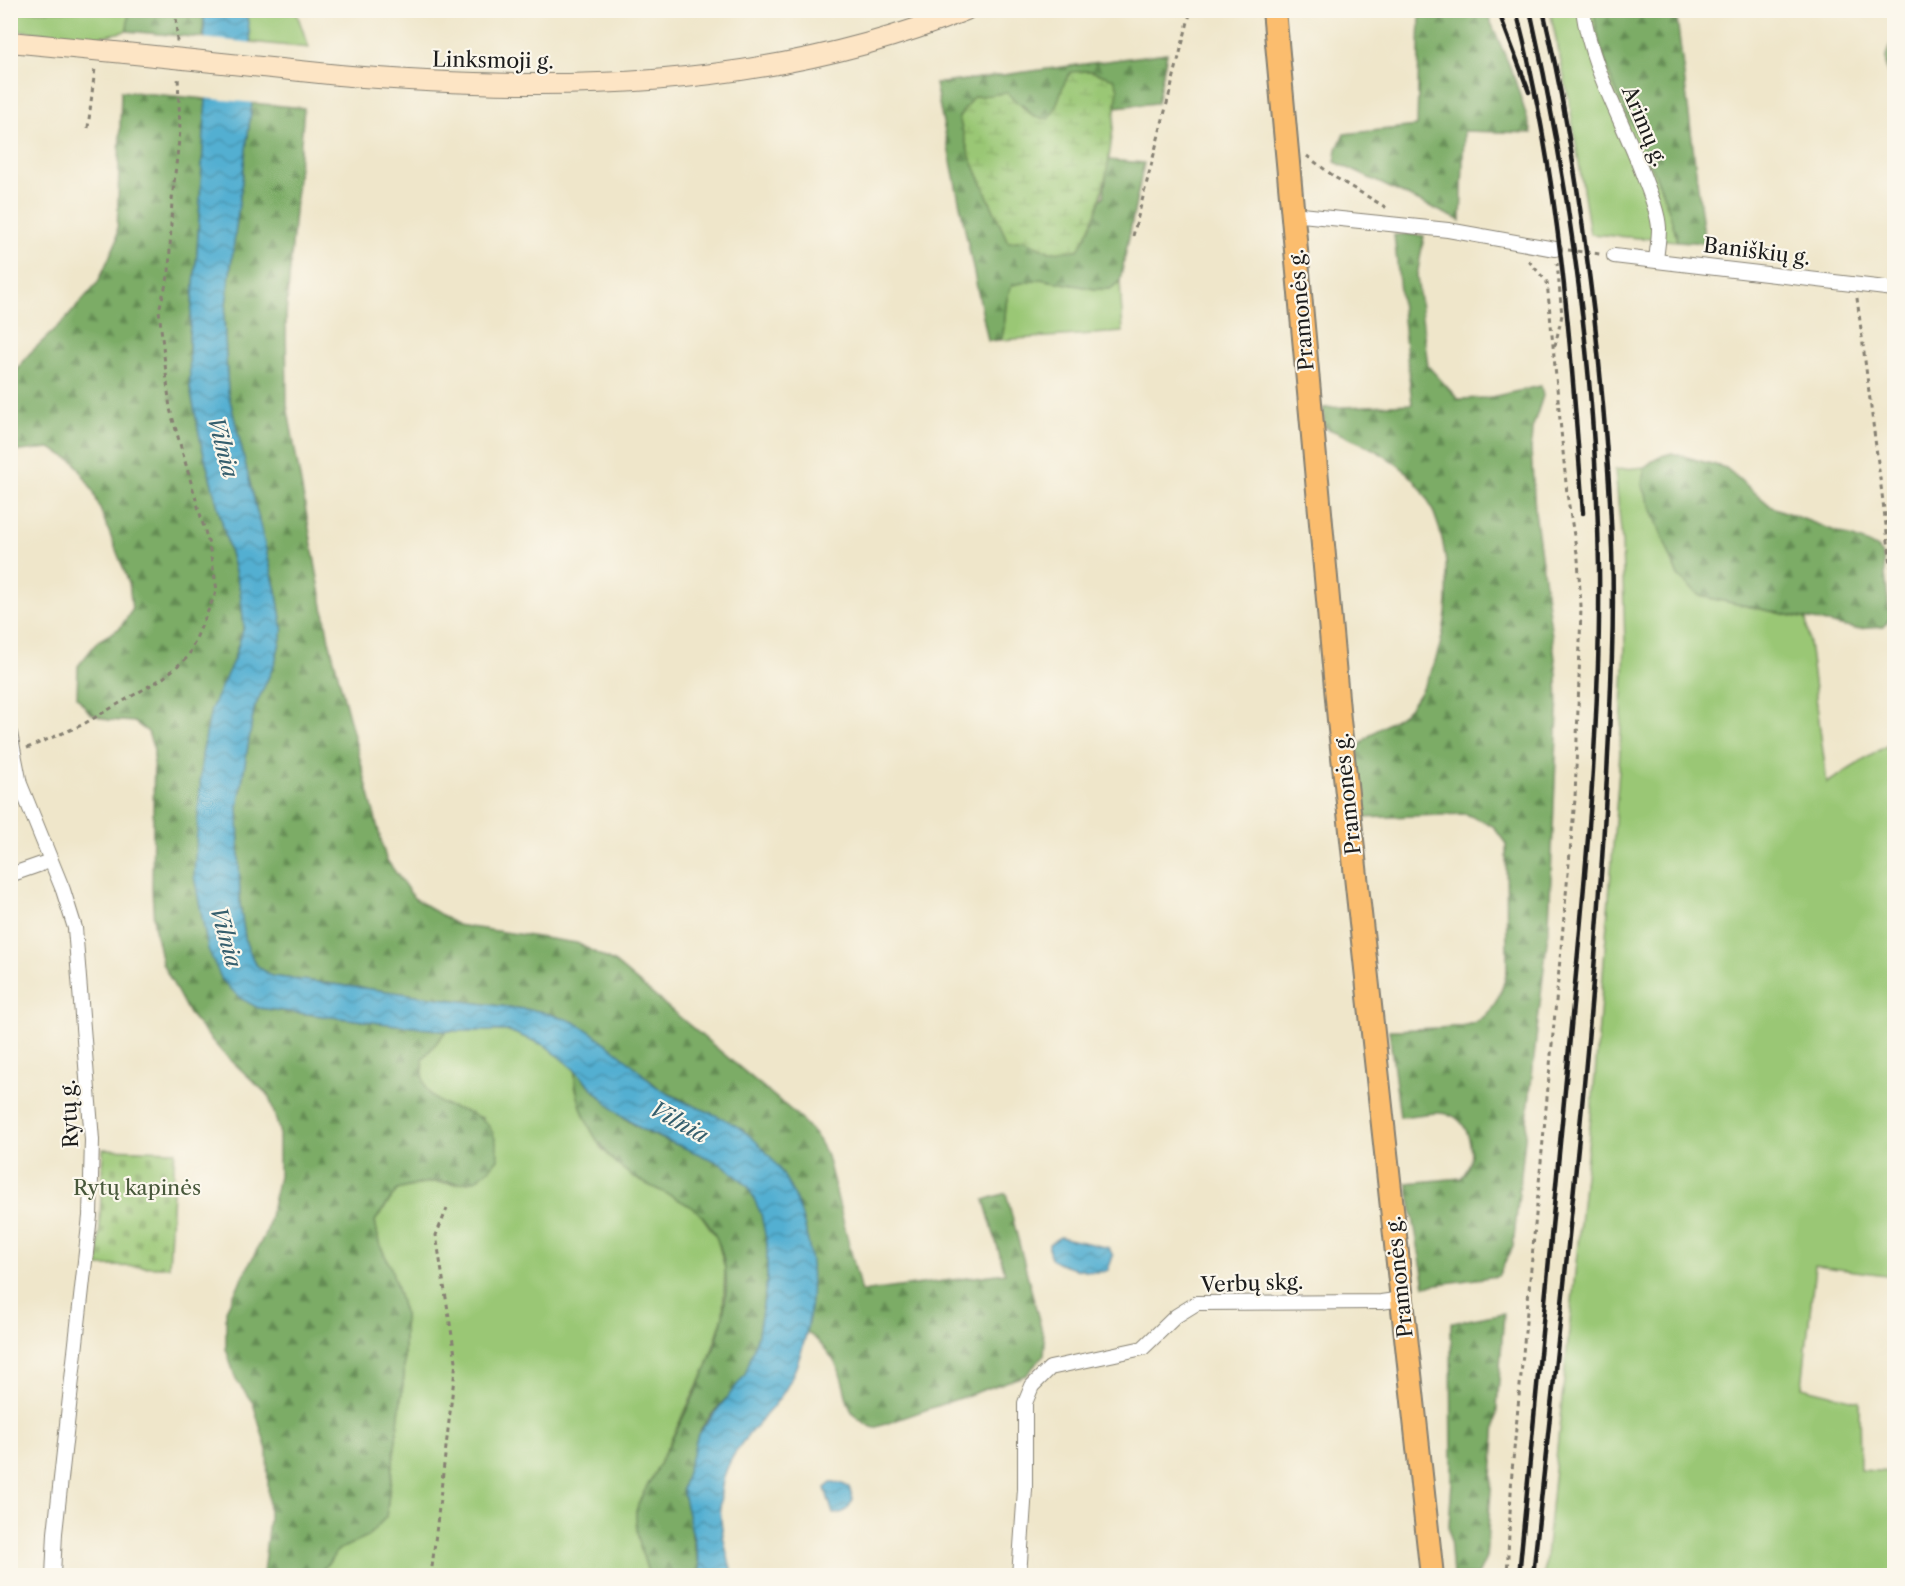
<svg xmlns="http://www.w3.org/2000/svg" width="1905" height="1586" viewBox="0 0 1905 1586" font-family="'Libre Caslon Text',serif">
<style>
.green{fill:#9ac774;stroke:#5b7248;stroke-width:1.5}
.forest{fill:url(#forest-firs);stroke:#4c6441;stroke-width:1.5}
.wetland{fill:url(#wetland-marsh);stroke:#5b7248;stroke-width:1.5}
.cemetery{fill:url(#cemetery-stones);stroke:#5b7248;stroke-width:1.5}
.water{fill:url(#water-waves);stroke:#386676;stroke-width:1.5}
.pier{fill:#efe6ca}
.lines{fill:none;stroke-linecap:round;stroke-linejoin:round}
.street-casing{stroke:#868173;stroke-width:16}
.secondary-casing{stroke:#868173;stroke-width:22}
.primary-casing{stroke:#868173;stroke-width:26}
.path{stroke:#868173;stroke-width:3;stroke-dasharray:4.5 4.5;stroke-linecap:butt}
.street{stroke:#fff;stroke-width:14}
.secondary{stroke:#fde5c5;stroke-width:20}
.primary{stroke:#fbbd6e;stroke-width:22}
.rail{stroke:#1c1c1c;stroke-width:4.5}
.secondary-bridge-casing{stroke:#868173;stroke-width:22;stroke-linecap:butt}
.secondary-bridge{stroke:#fde5c5;stroke-width:20}
.labels{text-anchor:middle;dominant-baseline:central;stroke-width:4.5;stroke-linejoin:round;paint-order:stroke}
.street-label{font-size:21px;fill:#1c1c1c;stroke:#fbf7ec}
.park-label{font-size:21px;fill:#48583b;stroke:#fbf7ec}
.water-label{font-size:22px;font-style:italic;fill:#355e6d;stroke:#fbf7ec}
</style>
<defs>
<pattern id="forest-firs" width="22" height="20" patternUnits="userSpaceOnUse" patternTransform="scale(1.5)"><rect width="22" height="20" fill="#7bac66"/><path d="M5 1l3.5 6h-7zM16 11l3.5 6h-7z" fill="#648b53"/></pattern>
<pattern id="wetland-marsh" width="20" height="14" patternUnits="userSpaceOnUse" patternTransform="scale(1.5)"><rect width="20" height="14" fill="#9ac774"/><path d="M1 5h8M5 5V1M11 12h8M15 12V8" fill="none" stroke="#84aa64"/></pattern>
<pattern id="cemetery-stones" width="16" height="16" patternUnits="userSpaceOnUse" patternTransform="scale(1.5)"><rect width="16" height="16" fill="#9ac774"/><path d="M2 7V4a2 2 0 0 1 4 0v3zM10 15v-3a2 2 0 0 1 4 0v3z" fill="#84aa64"/></pattern>
<pattern id="water-waves" width="16" height="10" patternUnits="userSpaceOnUse" patternTransform="scale(1.5)"><rect width="16" height="10" fill="#53afd1"/><path d="M0 5q4-4 8 0t8 0" fill="none" stroke="#448ea9"/></pattern>
</defs>
<rect width="100%" height="100%" fill="#fbf7ec"/>
<filter id="ink" filterUnits="userSpaceOnUse"><feTurbulence type="fractalNoise" baseFrequency=".0167" numOctaves="2"/><feDisplacementMap in="SourceGraphic" scale="12" xChannelSelector="R" yChannelSelector="G"/><feConvolveMatrix kernelMatrix="1 2 1 2 8 2 1 2 1" color-interpolation-filters="sRGB"/></filter>
<filter id="wash" filterUnits="userSpaceOnUse"><feTurbulence type="fractalNoise" baseFrequency=".008" numOctaves="4" result="noise"/><feDisplacementMap in="SourceGraphic" scale="24" xChannelSelector="R" yChannelSelector="G"/><feGaussianBlur stdDeviation="1.35" result="paint"/><feColorMatrix in="noise" values="0 0 0 0 0 0 0 0 0 0 0 0 0 0 0 0 0 1.4 0 .05"/><feComposite in="paint" operator="in"/></filter>
<g filter="url(#wash)">
<rect width="100%" height="100%" fill="#efe6ca"/>
<g class="green">
<path d="M10 11H129L127 31 94 38 11 30Z"/>
<path d="M246 11H296L309 48 251 42Z"/>
<path d="M1550 11H1594C1602 94 1661 159 1677 241L1590 234 1569 100Z"/>
<path d="M1040 279 1095 289H1110L1120 281 1123 332 1001 340C1008 319 1002 304 1012 285Z"/>
<path d="M1645 467 1642 484 1678 576 1700 596 1806 619 1827 783 1894 741V1276L1815 1266 1802 1387 1859 1401 1860 1470 1894 1472V1575L1544 1576 1595 1076 1619 770 1625 646 1622 542 1615 470Z"/>
<path d="M446 1031H509L546 1046 575 1070V1086L584 1115 602 1150 699 1212 717 1238 725 1269 723 1316 707 1366 636 1511 640 1547 649 1575 318 1576 338 1550 368 1536 386 1517 404 1376V1313L391 1268 379 1243 375 1221 397 1190 430 1182 458 1184 483 1118C462 1112 431 1106 424 1083 422 1076 423 1066 422 1059Z"/>
</g>
<g class="forest">
<path d="M129 11H204L203 38 127 31Z"/>
<path d="M1420 11H1486L1513 74 1532 133 1464 131 1461 221 1335 162 1337 149 1344 134 1417 126Z"/>
<path d="M1594 11H1676L1705 243 1677 241C1661 159 1602 94 1594 11Z"/>
<path d="M1894 40V87C1884 71 1882 55 1894 40Z"/>
<path d="M1167 53 1157 103 1115 107 1118 89 1114 79 1090 71 1071 72C1059 88 1061 102 1050 119L1034 117 1022 104 959 117 969 154 1008 242 1025 240 1050 252 1104 196 1108 160 1144 163 1120 281 1110 289H1095L1041 279 1012 285C1002 304 1008 319 1001 340L988 341 935 84Z"/>
<path d="M121 91 206 99 197 253 189 336 190 388 201 443 240 590 244 627 202 755 258 1008 446 1031 423 1059C423 1066 422 1076 424 1082 437 1126 496 1091 498 1159 471 1192 466 1180 430 1182 419 1183 408 1187 397 1190L375 1221 379 1243 391 1268 404 1313V1376L386 1517 368 1536 338 1550 318 1575H263L269 1518 267 1450 253 1403 236 1380 226 1349V1310L267 1230 279 1176V1130L269 1096 222 1052 189 1014 162 963 154 925 152 888 154 750 148 732 134 722 108 720 90 713 77 697 78 666 98 641 120 628 132 610 129 583 93 491 75 462 50 448 11 452V379L29 354 65 320 98 282 117 240Z"/>
<path d="M252 103 304 108 286 315 287 405 329 640 386 859 414 898 457 925 577 943 615 963 799 1117 816 1136 827 1156 861 1292 1005 1273 984 1200 1006 1193 1045 1343 1044 1355 1026 1375 874 1428C842 1414 850 1399 839 1371 832 1354 820 1342 806 1331L811 1295 810 1256 744 1130 660 1089 624 1058 575 1023 539 1011 271 976 255 964 246 943 240 906 238 807 254 709 275 663 283 630 277 595 228 392 224 320Z"/>
<path d="M1409 234 1424 236 1417 276 1428 366 1458 399 1487 398 1541 386 1543 396 1532 429 1531 450 1535 511 1557 673 1558 712 1549 923 1513 1247 1498 1276 1425 1286 1407 1183 1461 1178C1471 1166 1472 1159 1470 1144 1463 1102 1433 1114 1400 1117L1389 1030C1407 1029 1459 1029 1473 1023 1493 1016 1503 990 1507 971L1506 844 1493 826 1466 814 1362 818C1361 801 1352 760 1360 746 1368 732 1392 723 1404 713 1412 706 1420 693 1425 683 1458 625 1457 515 1404 470 1381 450 1352 439 1324 427L1323 408 1412 404 1394 235Z"/>
<path d="M1672 453 1726 468 1772 507 1877 547 1883 555 1890 618 1884 627 1855 629 1700 596 1678 576 1642 484 1645 467 1658 457Z"/>
<path d="M575 1070C596 1092 617 1116 643 1130 678 1149 720 1154 747 1185 781 1226 767 1331 745 1374 736 1392 702 1419 698 1436 694 1451 691 1520 692 1536 694 1549 699 1563 702 1575H649C643 1556 635 1534 636 1513 637 1500 651 1481 657 1468 686 1410 734 1335 725 1268 723 1250 713 1224 698 1212 680 1197 654 1190 634 1177 599 1155 575 1111 575 1070Z"/>
<path d="M1504 1313 1486 1558 1478 1575H1453L1449 1525 1452 1481 1451 1323Z"/>
</g>
<path class="wetland" d="M1090 71 1114 79 1118 89C1110 145 1109 202 1078 250L1050 252 1025 240 1008 242 969 154 959 117 973 97 1007 93 1034 117 1049 119C1062 101 1058 89 1071 72Z"/>
<path class="cemetery" d="M103 1149 175 1151 169 1267 98 1266Z"/>
<g class="water">
<path d="M204 11H246L251 42 252 103 224 320 228 392 277 595 283 630 275 663 254 709 238 807 240 906 246 943 255 964 271 976 539 1011C551 1015 563 1017 574 1022 592 1031 611 1047 626 1059 637 1068 648 1081 660 1089 686 1106 721 1113 745 1132 818 1188 828 1301 790 1381 773 1416 735 1438 724 1477 715 1509 724 1545 733 1575H702L682 1489 698 1434 745 1375 758 1334 767 1281V1244L761 1214 748 1186 722 1164 643 1130 613 1109 575 1070 546 1046 509 1031H446L258 1008 240 998 222 980 208 949 194 876 202 755 211 709 234 659 244 627 240 590 201 443 190 388 189 336 197 253 206 99Z"/>
<path d="M1060 1237 1109 1248 1113 1256 1108 1270C1099 1276 1059 1267 1052 1259 1048 1254 1049 1250 1049 1244Z"/>
<path d="M831 1483H840L849 1487 853 1499C849 1508 844 1515 833 1514L825 1488Z"/>
</g>
<path class="pier" d="M200 38 254 43 255 103 203 98Z"/>
</g>
<g filter="url(#ink)">
<g class="lines">
<defs>
<g id="street">
<path d="M1583 10C1591 69 1623 120 1643 175 1649 191 1658 211 1659 228 1659 239 1657 250 1656 260"/>
<path d="M1292 214 1448 230 1555 249"/>
<path d="M1614 256 1894 289"/>
<path d="M10 733 20 784 63 890 75 928 92 1140 90 1216 55 1533 53 1576"/>
<path d="M10 875 50 861"/>
<path d="M1019 1576 1025 1489V1403L1032 1386 1050 1368 1143 1348 1176 1316 1197 1303 1381 1302 1402 1299"/>
</g>
<g id="secondary">
<path d="M10 42 125 53"/>
<path d="M339 75C551 93 766 91 966 10"/>
</g>
<path id="primary" d="M1274 10 1339 720 1432 1576"/>
</defs>
<use href="#street" class="street-casing"/>
<use href="#secondary" class="secondary-casing"/>
<use href="#primary" class="primary-casing"/>
<g class="path">
<path d="M176 10 177 42"/>
<path d="M88 128 95 68"/>
<path d="M1307 156 1336 178 1387 208"/>
<path d="M1133 236 1191 10"/>
<path d="M1568 250 1600 254"/>
<path d="M1857 298 1894 588"/>
<path d="M1555 346 1562 315 1557 263"/>
<path d="M27 748 82 725 163 678 188 657 217 590 209 545 170 409 159 310 169 273 172 200 180 131 178 75"/>
<path d="M431 1576 456 1361 436 1235 447 1209"/>
<path d="M1507 1576 1512 1471 1575 799 1579 678 1581 606 1578 559 1567 494 1547 282 1527 259"/>
</g>
<use href="#street" class="street"/>
<use href="#secondary" class="secondary"/>
<use href="#primary" class="primary"/>
<g class="rail">
<path d="M1498 10 1529 92"/>
<path d="M1516 10C1559 175 1571 344 1583 513"/>
<path d="M1519 1576C1537 1400 1553 1224 1569 1048 1584 888 1601 728 1599 567 1596 380 1571 192 1530 10"/>
<path d="M1533 1576C1565 1269 1603 962 1612 654 1616 541 1606 427 1594 314 1582 213 1567 110 1543 10"/>
</g>
<defs>
<path id="secondary-bridge" d="M125 53 339 75"/>
</defs>
<use href="#secondary-bridge" class="secondary-bridge-casing"/>
<use href="#secondary-bridge" class="secondary-bridge"/>
</g>
</g>
<g class="labels">
<g class="street-label">
<text transform="translate(493 60) rotate(1)">Linksmoji g.</text>
<text transform="translate(1645 126) rotate(67)">Arimų g.</text>
<text transform="translate(1757 251) rotate(7)">Baniškių g.</text>
<text transform="translate(1301 310) rotate(-95)">Pramonės g.</text>
<text transform="translate(1347 794) rotate(-96)">Pramonės g.</text>
<text transform="translate(69 1114) rotate(-93)">Rytų g.</text>
<text transform="translate(1399 1277) rotate(-96)">Pramonės g.</text>
<text transform="translate(1252 1283) rotate(-2)">Verbų skg.</text>
</g>
<g class="park-label">
<text x="137" y="1187">Rytų kapinės</text>
</g>
<g class="water-label">
<text transform="translate(223 447) rotate(75)">Vilnia</text>
<text transform="translate(226 937) rotate(74)">Vilnia</text>
<text transform="translate(679 1122) rotate(29)">Vilnia</text>
</g>
</g>
<rect width="1905" height="1586" fill="none" stroke="#fbf7ec" stroke-width="36"/>
</svg>
